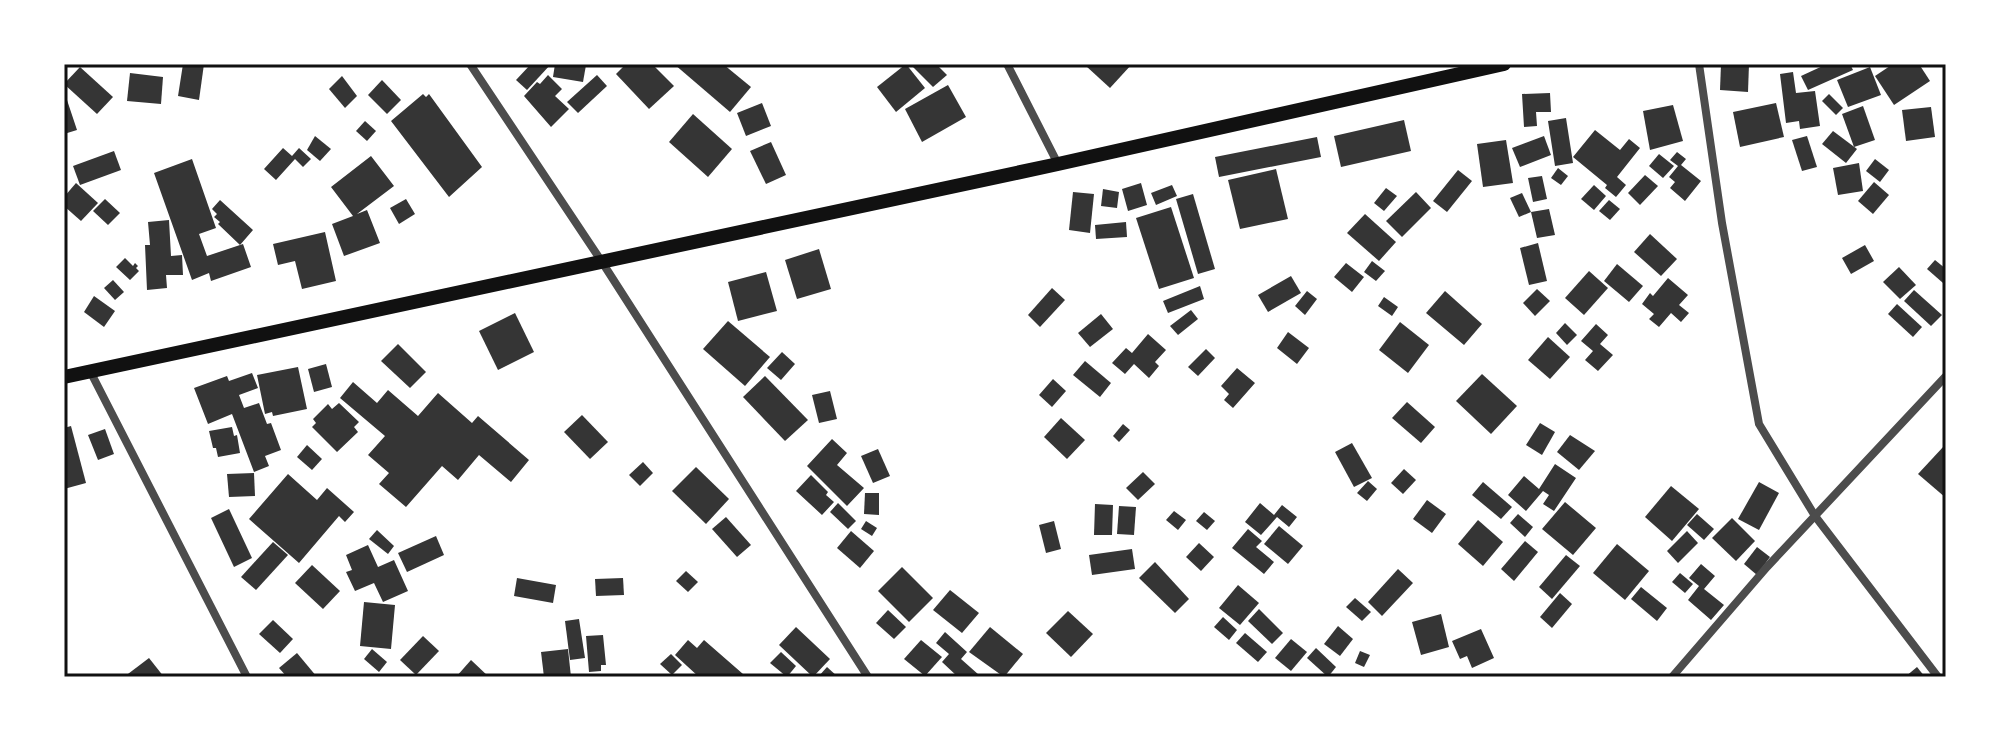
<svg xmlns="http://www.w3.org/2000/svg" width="2010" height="741" viewBox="0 0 2010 741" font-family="Karla,sans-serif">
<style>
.building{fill:#353535}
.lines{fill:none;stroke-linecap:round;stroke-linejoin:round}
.minor{stroke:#4c4c4c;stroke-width:8}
.secondary{stroke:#111;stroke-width:14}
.neatline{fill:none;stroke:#111;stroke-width:3}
</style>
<rect width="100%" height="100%" fill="#fff"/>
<g class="building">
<path d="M183 64H204L199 100 178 96Z"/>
<path d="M531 64H551L527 90 516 80Z"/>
<path d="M555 64 586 65 583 82 553 77Z"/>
<path d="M626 64H652L674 86 649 109 616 74Z"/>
<path d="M674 64H723L751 87 730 112Z"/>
<path d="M906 64 925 88 896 112 877 87Z"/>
<path d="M913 64H936L947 75 933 87 912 66Z"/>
<path d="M1088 64H1132L1110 88 1086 66Z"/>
<path d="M1721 64H1749L1748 92 1720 90Z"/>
<path d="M1827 64H1850L1853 70 1808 90 1801 76Z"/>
<path d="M1893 64H1919L1930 81 1894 105 1875 76Z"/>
<path d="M80 67 113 97 97 114 64 84Z"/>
<path d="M1870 67 1881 95 1848 107 1837 80Z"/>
<path d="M1793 72 1796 93 1815 91 1820 126 1800 129 1799 121 1786 123 1780 74Z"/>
<path d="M130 73 163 77 161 104 127 101Z"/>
<path d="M548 75 562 89 555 96 569 109 551 127 524 96 537 82 540 84Z"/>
<path d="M597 75 607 86 578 113 567 102Z"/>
<path d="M342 76 357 96 345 108 329 89Z"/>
<path d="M382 80 401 100 387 114 368 95Z"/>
<path d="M948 85 966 117 922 142 905 109Z"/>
<path d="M64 91 77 130 64 134Z"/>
<path d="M1550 93 1551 112H1536L1537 126 1524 127 1522 94Z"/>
<path d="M423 94 426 97 429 94 482 167 449 197 391 121Z"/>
<path d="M1829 94 1843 108 1836 115 1822 101Z"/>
<path d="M762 103 771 126 746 136 737 113Z"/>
<path d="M1776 103 1784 137 1740 147 1733 112Z"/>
<path d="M1673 105 1683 141 1650 150 1643 111Z"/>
<path d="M1863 106 1875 140 1854 147 1842 114Z"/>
<path d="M1931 107 1935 137 1906 141 1902 110Z"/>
<path d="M693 114 732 149 708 177 669 142Z"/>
<path d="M1566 118 1573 163 1555 166 1548 121Z"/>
<path d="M1404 120 1411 151 1341 167 1334 136Z"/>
<path d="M365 121 376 131 367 141 356 131Z"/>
<path d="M1595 130 1620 150 1629 139 1640 148 1617 177 1626 185 1616 197 1605 188 1607 185 1573 157Z"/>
<path d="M1833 131 1857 149 1846 163 1822 144Z"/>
<path d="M315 136 331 149 320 161 307 150Z"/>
<path d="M1544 136 1551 155 1520 167 1512 148Z"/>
<path d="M1807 136 1817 167 1802 171 1792 140Z"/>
<path d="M1317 137 1321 157 1219 177 1215 157Z"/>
<path d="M1506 140 1513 183 1483 187 1477 144Z"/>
<path d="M771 142 786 175 766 184 750 151Z"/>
<path d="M283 148 292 156 299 148 311 159 303 167 295 159 276 180 264 169Z"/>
<path d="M114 151 121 170 80 185 73 166Z"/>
<path d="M1677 152 1686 159 1681 165 1701 181 1685 201 1670 188 1675 182 1669 177 1678 166 1670 160Z"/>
<path d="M1659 154 1674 166 1663 178 1649 166Z"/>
<path d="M371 156 394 186 357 214 367 210 380 243 344 256 332 224 353 216 331 187Z"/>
<path d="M192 159 216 228 199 234 207 256 243 244 251 267 211 281 209 273 192 280 154 173Z"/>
<path d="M1875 159 1889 170 1880 182 1866 171Z"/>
<path d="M1859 163 1863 191 1838 195 1833 168Z"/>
<path d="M1558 168 1568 176 1561 185 1551 178Z"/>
<path d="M1276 169 1288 219 1240 229 1228 180Z"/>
<path d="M1458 170 1472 181 1447 212 1433 201Z"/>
<path d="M1645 175 1658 186 1640 205 1628 193Z"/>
<path d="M1542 176 1547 199 1533 202 1528 178Z"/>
<path d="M1874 182 1889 195 1873 214 1858 201Z"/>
<path d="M76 183 98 203 81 221 64 206V197Z"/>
<path d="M1141 183 1147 205 1128 211 1122 189Z"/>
<path d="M1172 185 1177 196 1156 205 1151 193Z"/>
<path d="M1594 185 1606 196 1594 210 1581 199Z"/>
<path d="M1386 188 1397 196 1384 211 1374 203Z"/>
<path d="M1103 189 1119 192 1117 208 1101 206Z"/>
<path d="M1073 192 1094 194 1090 233 1069 230Z"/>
<path d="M1416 192 1431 208 1402 237 1386 221Z"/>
<path d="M1522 193 1531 212 1519 217 1510 198Z"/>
<path d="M1193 194 1215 269 1198 274 1176 199Z"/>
<path d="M105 199 120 213 108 225 93 211Z"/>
<path d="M406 199 415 214 399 224 390 208Z"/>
<path d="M220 200 253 230 240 245 218 224 220 222 214 217 217 214 212 209Z"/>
<path d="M1609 200 1620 209 1610 220 1599 211Z"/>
<path d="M1171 207 1194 278 1159 289 1136 218Z"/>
<path d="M1549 209 1555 235 1537 238 1531 212Z"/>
<path d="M1365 214 1396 242 1379 261 1347 233Z"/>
<path d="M169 220 171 256 182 255 183 275H166L167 288 147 290 145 245H150L148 222Z"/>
<path d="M1126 222 1127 237 1096 239 1095 225Z"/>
<path d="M325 232 336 281 302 289 295 261 278 265 273 244Z"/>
<path d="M1650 234 1677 259 1661 276 1634 252Z"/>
<path d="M1538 243 1547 281 1529 285 1520 248Z"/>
<path d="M1865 245 1874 261 1851 274 1842 258Z"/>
<path d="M819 249 831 289 797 299 785 260Z"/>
<path d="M125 258 133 266 135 263 138 266 136 268 139 271 130 280 116 267Z"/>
<path d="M1935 260 1946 269V279L1943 283 1927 269Z"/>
<path d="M1372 261 1385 271 1376 281 1364 272Z"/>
<path d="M1346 263 1364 277 1352 292 1334 277Z"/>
<path d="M1617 264 1643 286 1629 302 1604 281Z"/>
<path d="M1899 267 1916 285 1900 299 1883 282Z"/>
<path d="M1589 271 1608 288 1584 315 1565 298Z"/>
<path d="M766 272 777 311 738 321 728 282Z"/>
<path d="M1291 276 1301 293 1268 312 1258 295Z"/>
<path d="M1668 278 1688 295 1679 305 1689 313 1681 322 1671 313 1659 327 1649 319 1654 314 1642 304 1650 293 1653 296Z"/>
<path d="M113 280 124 292 115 300 104 288Z"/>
<path d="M1200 286 1204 299 1168 313 1163 301Z"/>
<path d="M1052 288 1065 300 1040 327 1028 315Z"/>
<path d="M1537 289 1550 301 1535 316 1523 303Z"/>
<path d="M1914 290 1942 315 1931 326 1904 301Z"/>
<path d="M1307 291 1317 299 1305 315 1295 306Z"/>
<path d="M1445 291 1482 324 1464 345 1426 313Z"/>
<path d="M94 296 115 311 104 327 84 312Z"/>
<path d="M1384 297 1398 307 1392 316 1378 306Z"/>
<path d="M1897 304 1922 327 1913 337 1888 314Z"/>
<path d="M1191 310 1198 319 1178 335 1170 326Z"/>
<path d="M515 313 534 352 498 370 479 331Z"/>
<path d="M1101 314 1113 329 1090 347 1078 333Z"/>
<path d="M728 321 770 357 745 386 703 349Z"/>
<path d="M1400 322 1429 345 1408 373 1379 350Z"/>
<path d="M1565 323 1577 335 1567 345 1556 333Z"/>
<path d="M1596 324 1608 335 1600 344 1613 355 1598 371 1585 360 1593 351 1581 341Z"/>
<path d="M1288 332 1309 348 1297 364 1277 348Z"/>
<path d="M1148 334 1166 350 1155 362 1159 366 1149 378 1134 364 1125 374 1112 363 1126 348 1132 353Z"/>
<path d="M1548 337 1570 357 1550 379 1528 360Z"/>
<path d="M398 344 426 372 410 388 381 361Z"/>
<path d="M1206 349 1215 358 1198 376 1188 367Z"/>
<path d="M782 352 795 364 781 380 767 368Z"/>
<path d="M1085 361 1111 383 1100 397 1073 375Z"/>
<path d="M326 364 332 387 314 392 308 369Z"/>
<path d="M298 367 307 409 273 416 272 412 265 414 257 375Z"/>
<path d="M1237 368 1255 383 1233 408 1224 400 1229 394 1221 386Z"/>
<path d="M252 373 258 388 239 395 244 408 259 403 267 424 271 423 281 450 265 456 269 466 254 472 232 414 208 424 194 388 227 376 229 381Z"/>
<path d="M1482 374 1517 406 1491 434 1456 401Z"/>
<path d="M765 376 808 420 785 441 743 397Z"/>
<path d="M1053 379 1066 391 1052 407 1039 395Z"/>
<path d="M353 382 377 403 388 390 418 416 438 393 472 423 478 416 529 460 511 482 479 455 458 480 442 466 406 507 379 484 389 473 368 455 385 436 340 398Z"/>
<path d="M830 391 837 419 819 423 812 395Z"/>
<path d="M1407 402 1435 427 1421 443 1392 418Z"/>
<path d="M339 403 359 422 354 427 358 432 337 452 312 427 316 423 313 419 328 404 332 409Z"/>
<path d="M582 415 608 442 590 459 564 432Z"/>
<path d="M1061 418 1085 440 1067 459 1044 437Z"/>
<path d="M1540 423 1555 432 1542 455 1526 445Z"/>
<path d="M1123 424 1130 430 1119 442 1113 436Z"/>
<path d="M71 426 86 483 64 489V428Z"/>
<path d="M232 427 234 436 237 435 240 453 218 457 216 448H213L209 431Z"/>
<path d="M105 429 114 454 98 460 88 435Z"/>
<path d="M1570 435 1595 451 1579 470 1557 452Z"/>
<path d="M832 439 847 453 837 465 864 488 847 506 807 466Z"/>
<path d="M1352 443 1372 478 1354 487 1335 452Z"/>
<path d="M307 445 322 459 312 470 297 457Z"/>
<path d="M1944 446 1946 448V498L1918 474Z"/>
<path d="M878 449 890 476 873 483 861 456Z"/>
<path d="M643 462 653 473 640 486 629 475Z"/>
<path d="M1555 464 1576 478 1554 511 1543 504 1549 495 1543 491 1526 511 1508 495 1524 476 1539 489Z"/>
<path d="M696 467 729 499 706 524 672 491Z"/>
<path d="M1404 469 1416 480 1403 494 1391 483Z"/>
<path d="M1143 472 1155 484 1138 500 1126 488Z"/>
<path d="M254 473 255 496 229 497 227 474Z"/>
<path d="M288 474 317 500 327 488 354 512 345 522 339 516 299 563 249 519Z"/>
<path d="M811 475 828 492 826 495 834 502 822 515 796 491Z"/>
<path d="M1368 481 1377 489 1367 501 1357 493Z"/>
<path d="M1483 482 1512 507 1501 519 1472 495Z"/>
<path d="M1759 482 1779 493 1759 530 1738 519Z"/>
<path d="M1671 486 1699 509 1672 541 1645 517Z"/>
<path d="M865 493H879V515L864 514Z"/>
<path d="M1427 500 1446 514 1432 533 1413 519Z"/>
<path d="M1565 502 1596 528 1573 555 1542 529Z"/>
<path d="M838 503 856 521 848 529 830 512Z"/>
<path d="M1260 503 1274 515 1282 505 1297 517 1289 527 1277 517 1261 535 1245 522Z"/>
<path d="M1095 504 1113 505 1112 535H1094Z"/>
<path d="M1119 506 1136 507 1134 535 1117 534Z"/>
<path d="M229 509 252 558 234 567 211 518Z"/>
<path d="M1174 511 1186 520 1178 530 1166 520Z"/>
<path d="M1204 512 1215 521 1207 530 1196 521Z"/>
<path d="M1518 514 1533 527 1525 537 1510 523Z"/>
<path d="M1697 514 1714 529 1704 540 1687 525Z"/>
<path d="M726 517 751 545 737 557 712 529Z"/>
<path d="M1732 518 1755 541 1736 561 1712 538Z"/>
<path d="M1478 520 1503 542 1483 566 1458 544Z"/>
<path d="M866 521 877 528 872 536 861 529Z"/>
<path d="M1054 521 1061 549 1046 553 1039 525Z"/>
<path d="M1279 526 1303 546 1288 564 1264 544Z"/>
<path d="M1248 529 1262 541 1256 547 1274 562 1264 574 1232 548Z"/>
<path d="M377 530 394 546 388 554 369 539Z"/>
<path d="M851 531 874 551 860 568 837 548Z"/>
<path d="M1687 531 1698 543 1678 563 1667 551Z"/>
<path d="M436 536 444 555 407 572 398 553Z"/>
<path d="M1525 541 1538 552 1514 581 1501 569Z"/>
<path d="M273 542 288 555 256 590 241 577Z"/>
<path d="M1199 543 1214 557 1201 571 1186 557Z"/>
<path d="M1617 544 1649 571 1625 600 1593 573Z"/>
<path d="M368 545 378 567 394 560 408 591 383 602 374 583 355 591 346 572 352 570 346 555Z"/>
<path d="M1757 547 1770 557 1757 575 1744 564Z"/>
<path d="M1132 549 1135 569 1092 575 1089 555Z"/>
<path d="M1566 555 1580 566 1552 599 1539 587Z"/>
<path d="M1155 562 1189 599 1175 613 1139 578Z"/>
<path d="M1701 564 1715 576 1704 589 1724 605 1711 620 1688 600 1699 586 1689 578Z"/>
<path d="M312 565 340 591 323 609 295 583Z"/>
<path d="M902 567 933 598 909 622 878 591Z"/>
<path d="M1398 569 1413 583 1382 616 1368 602Z"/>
<path d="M686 571 698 582 688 592 676 581Z"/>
<path d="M1680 573 1693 584 1685 593 1672 582Z"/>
<path d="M517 578 556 585 553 603 514 596Z"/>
<path d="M623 578 624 595 596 596 595 579Z"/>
<path d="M1238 585 1259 603 1240 625 1219 608Z"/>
<path d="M1641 587 1667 608 1657 621 1631 599Z"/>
<path d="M950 590 979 613 962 633 933 610Z"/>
<path d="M1560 593 1572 604 1552 628 1540 617Z"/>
<path d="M1355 598 1371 612 1362 621 1346 607Z"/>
<path d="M364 602 395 605 391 649 360 646Z"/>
<path d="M1259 609 1283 633 1272 644 1248 621Z"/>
<path d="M888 610 906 627 894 639 876 623Z"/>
<path d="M1068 611 1093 634 1071 657 1046 633Z"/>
<path d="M1441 614 1449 647 1421 655 1412 622Z"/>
<path d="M1223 617 1237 630 1229 640 1214 627Z"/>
<path d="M579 619 585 658 570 660 565 621Z"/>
<path d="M273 620 293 639 280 653 259 634Z"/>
<path d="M1338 626 1353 639 1340 656 1324 644Z"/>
<path d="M796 627 830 659 813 677 779 645Z"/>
<path d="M990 627 1023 654 1004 677 969 652Z"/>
<path d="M1481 629 1494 658 1472 668 1467 656 1460 659 1452 641Z"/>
<path d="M945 632 967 652 961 659 979 675 976 677H958L942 662 949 654 936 643Z"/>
<path d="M1245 633 1267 652 1258 662 1236 643Z"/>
<path d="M603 635 606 665H601V671L589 672 586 636Z"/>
<path d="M423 636 439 651 416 675 400 660Z"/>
<path d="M1291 639 1307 652 1291 671 1275 658Z"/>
<path d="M688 640 697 648 704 640 743 674 740 677H699L675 655Z"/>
<path d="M921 640 942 657 925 676 904 659Z"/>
<path d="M1316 648 1336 667 1328 677 1307 658Z"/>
<path d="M372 649 387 662 379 672 364 659Z"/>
<path d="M568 649 571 677H544L541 652Z"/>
<path d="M1360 651 1370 655 1364 667 1355 663Z"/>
<path d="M781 652 796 666 787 677 770 663Z"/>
<path d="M297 653 317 677H287L279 668Z"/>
<path d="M671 654 682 665 672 675 660 664Z"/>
<path d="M149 658 164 677H124Z"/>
<path d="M471 660 489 677H456Z"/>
<path d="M827 667 838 677H818Z"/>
<path d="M1917 667 1925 677H1905Z"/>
</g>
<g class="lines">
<g class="minor">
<path d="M470 64 602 262 868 677"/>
<path d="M1007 64 1058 164"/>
<path d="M1699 64 1722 223 1759 424 1815 516 1938 677"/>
<path d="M90 371 247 677"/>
<path d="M1672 677 1767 567 1946 376"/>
</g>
<path class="secondary" d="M64 377 1058 164 1504 64"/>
</g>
<rect width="2010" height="741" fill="none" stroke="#ffffff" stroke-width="132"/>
<rect x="66" y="66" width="1878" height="609" class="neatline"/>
</svg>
